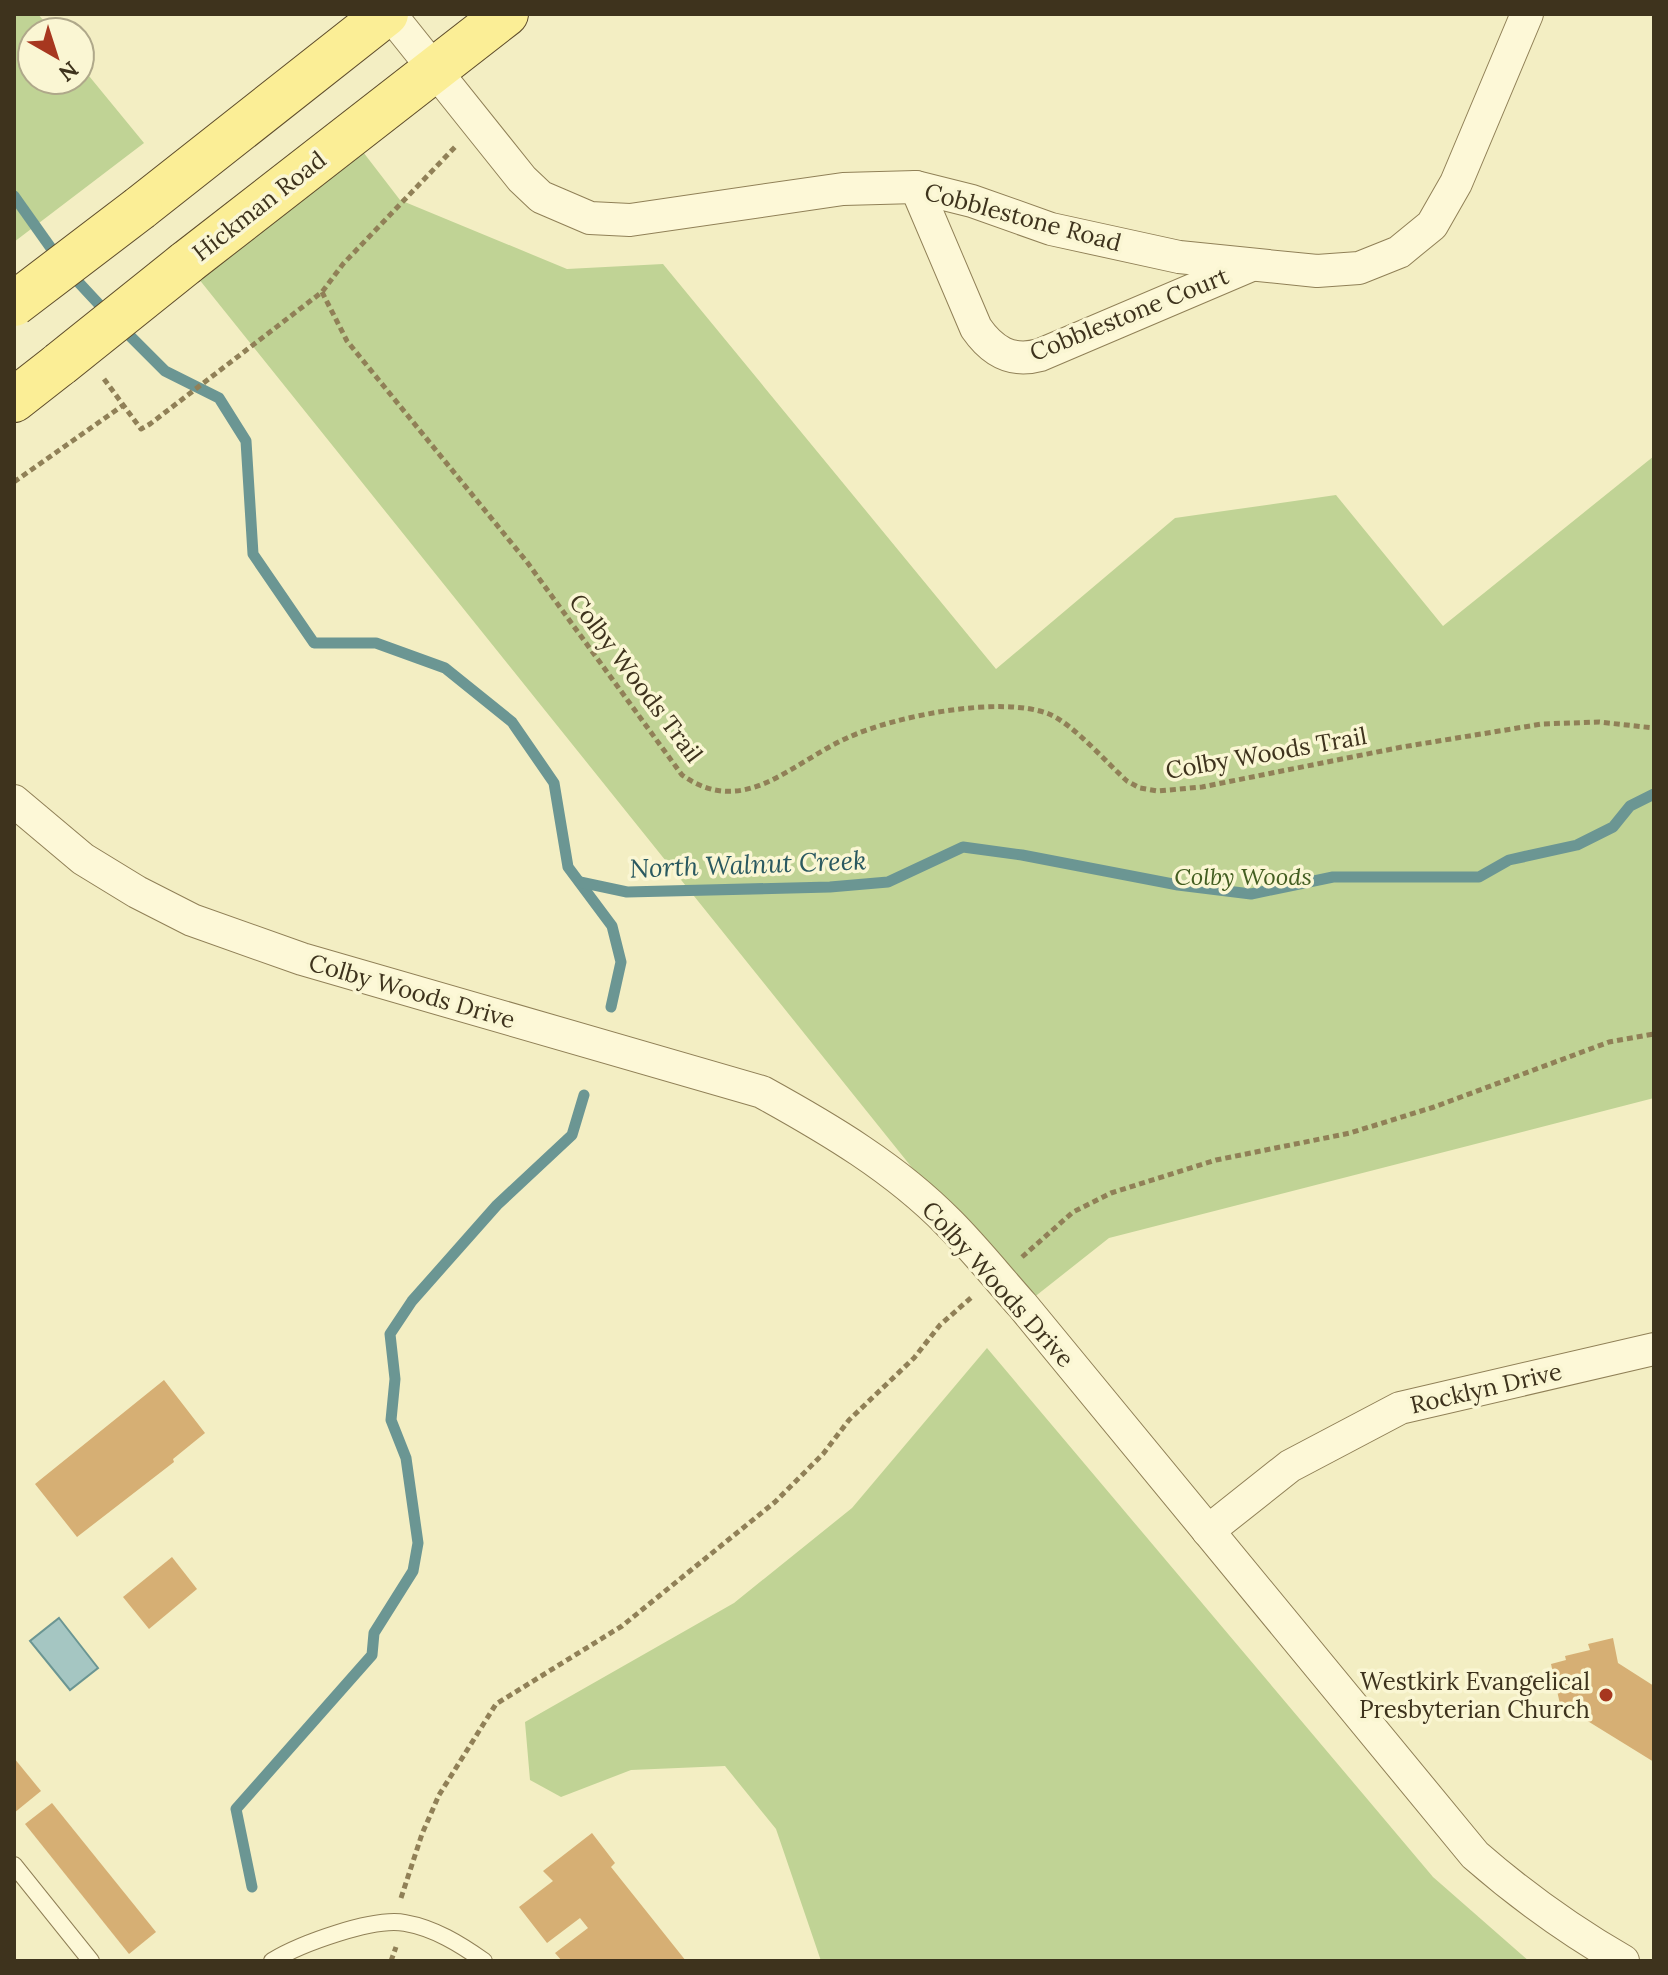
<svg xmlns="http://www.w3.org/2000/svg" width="1668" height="1975" viewBox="0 0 1668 1975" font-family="Lora,serif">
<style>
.green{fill:#c0d395}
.water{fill:#a5c6c2;stroke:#6b9693;stroke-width:2}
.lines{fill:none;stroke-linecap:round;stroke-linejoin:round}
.stream{stroke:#6b9693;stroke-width:11}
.building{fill:#d6af74}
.service-casing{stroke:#908057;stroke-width:18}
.minor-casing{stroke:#908057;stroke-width:34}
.primary-casing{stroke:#5e4c2b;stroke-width:46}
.path{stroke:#908057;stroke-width:5;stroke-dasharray:6 4;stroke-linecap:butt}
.service{stroke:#fdf8d7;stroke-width:16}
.minor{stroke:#fdf8d7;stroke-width:32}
.primary{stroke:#fbee96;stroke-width:44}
.primary-bridge-casing{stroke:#5e4c2b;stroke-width:46;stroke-linecap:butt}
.primary-bridge{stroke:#fbee96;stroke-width:44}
.poi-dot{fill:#a7371f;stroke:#faf6d3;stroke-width:3}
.labels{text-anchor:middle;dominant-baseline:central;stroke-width:7;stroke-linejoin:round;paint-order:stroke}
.street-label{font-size:24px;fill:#3e331d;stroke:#faf6d3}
.park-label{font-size:24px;font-style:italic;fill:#435e21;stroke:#faf6d3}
.poi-label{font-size:24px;fill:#3e331d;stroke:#faf6d3;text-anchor:end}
.water-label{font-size:26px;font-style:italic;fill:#2a5960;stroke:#faf6d3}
</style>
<rect width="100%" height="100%" fill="#f3eec3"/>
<g class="green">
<path d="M14 14H38L53 32H32V80H80V65L144 143 14 242Z"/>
<path d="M350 135 400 200 567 269 663 264 996 669 1175 518 1336 495 1443 626 1654 456V1098L1109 1238 1023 1306 186 263Z"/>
<path d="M987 1348 1433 1877 1529 1961H821L776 1829 725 1766 631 1770 561 1797 530 1780 525 1722 734 1603 852 1508Z"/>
</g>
<path class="water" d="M59 1618 98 1668 70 1690 30 1641Z"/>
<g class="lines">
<g class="stream">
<path d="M14 196 58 258"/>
<path d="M68 271 108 314"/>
<path d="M120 326 165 371 219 398 246 441 253 554 314 643H376L445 668 512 722 554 783 568 867 612 926 621 962 611 1007"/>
<path d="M580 882 627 892 830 887 888 882 963 847 1022 855 1178 885 1251 894 1333 877H1479L1509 860 1577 845 1613 827 1630 806 1654 794"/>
<path d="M252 1887 236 1809 372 1655 374 1633 413 1571 418 1543 406 1458 391 1420 395 1379 390 1334 412 1301 497 1205 572 1135 584 1095"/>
</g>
</g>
<g class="building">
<path d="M164 1380 205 1433 173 1459 174 1462 77 1537 35 1484Z"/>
<path d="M172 1557 197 1589 149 1629 123 1597Z"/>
<path d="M1613 1638 1618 1663 1654 1686V1762L1560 1704 1551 1664 1566 1660 1565 1656 1590 1650 1588 1644Z"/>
<path d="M14 1758 41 1791 14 1813Z"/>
<path d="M52 1803 156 1932 129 1954 25 1824Z"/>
<path d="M592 1833 615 1863 611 1867 686 1961H562L555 1953 588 1928 580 1918 547 1943 519 1907 553 1881 543 1871Z"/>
</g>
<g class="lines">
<defs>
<g id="service">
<path d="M14 1865 91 1961"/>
<path d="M272 1961C300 1944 373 1917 405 1923 434 1928 460 1944 484 1961"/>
</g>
<g id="minor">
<path d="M390 14 522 179 541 197 590 218 630 220 843 189 916 187 972 201 1051 229 1179 257 1317 271 1359 268 1399 252 1432 225 1456 183 1527 14"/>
<path d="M916 187 976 328C992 351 1011 363 1040 355L1249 266"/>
<path d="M14 801 83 859 137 892 192 920 302 959 762 1092C829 1129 895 1168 949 1223 975 1249 998 1278 1023 1306L1475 1855C1522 1896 1569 1930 1623 1961"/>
<path d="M1208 1531 1290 1466 1400 1408 1654 1349"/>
</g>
<g id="primary">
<path d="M140 208 386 14"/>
<path d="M186 263 506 14"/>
<path d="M14 400 60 364"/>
</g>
</defs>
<use href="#service" class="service-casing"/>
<use href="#minor" class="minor-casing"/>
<use href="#primary" class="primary-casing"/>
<g class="path">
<path d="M322 292 347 341 527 562 682 775C744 819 791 763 847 738 894 716 1001 695 1049 714 1073 724 1106 762 1127 781L1140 788 1158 791 1202 787 1402 747 1542 724 1599 722 1654 728"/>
<path d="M104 379 141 429 150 424 322 292 343 264 455 147"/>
<path d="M14 482 122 406"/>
<path d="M1022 1257 1073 1212 1111 1193 1216 1160 1350 1133 1434 1107 1609 1042 1654 1034"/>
<path d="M401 1898 422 1834 439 1795 496 1704 622 1626 775 1502 823 1454 849 1420 914 1358 940 1325 973 1296"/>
<path d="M391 1961 396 1947"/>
</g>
<use href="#service" class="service"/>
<use href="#minor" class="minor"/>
<use href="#primary" class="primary"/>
<defs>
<g id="primary-bridge">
<path d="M14 304 140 208"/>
<path d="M60 364 186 263"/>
</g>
</defs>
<use href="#primary-bridge" class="primary-bridge-casing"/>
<use href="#primary-bridge" class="primary-bridge"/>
</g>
<circle class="poi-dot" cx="1606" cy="1695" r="8"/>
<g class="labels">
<g class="street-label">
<text transform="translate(259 206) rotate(-38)">Hickman Road</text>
<text transform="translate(1023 217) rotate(15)">Cobblestone Road</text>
<text transform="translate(1129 314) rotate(-22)">Cobblestone Court</text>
<text transform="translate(636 678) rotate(53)">Colby Woods Trail</text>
<text transform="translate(1266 753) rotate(-10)">Colby Woods Trail</text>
<text transform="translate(412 991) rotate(16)">Colby Woods Drive</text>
<text transform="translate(998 1284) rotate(48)">Colby Woods Drive</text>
<text transform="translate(1486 1388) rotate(-13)">Rocklyn Drive</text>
</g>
<g class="park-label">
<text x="1243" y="876">Colby Woods</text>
</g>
<g class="poi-label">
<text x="1590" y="1681">Westkirk Evangelical<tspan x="1590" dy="28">Presbyterian Church</tspan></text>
</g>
<g class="water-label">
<text transform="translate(748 864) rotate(-2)">North Walnut Creek</text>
</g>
</g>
<rect width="1668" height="1975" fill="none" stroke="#3e331d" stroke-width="32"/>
<g transform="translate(56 56) rotate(141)"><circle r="38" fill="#faf6d3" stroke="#afa88a" stroke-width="2"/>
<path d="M0-6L14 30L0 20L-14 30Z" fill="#a7371f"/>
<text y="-12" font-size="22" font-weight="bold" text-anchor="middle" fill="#3e331d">N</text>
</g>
</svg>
